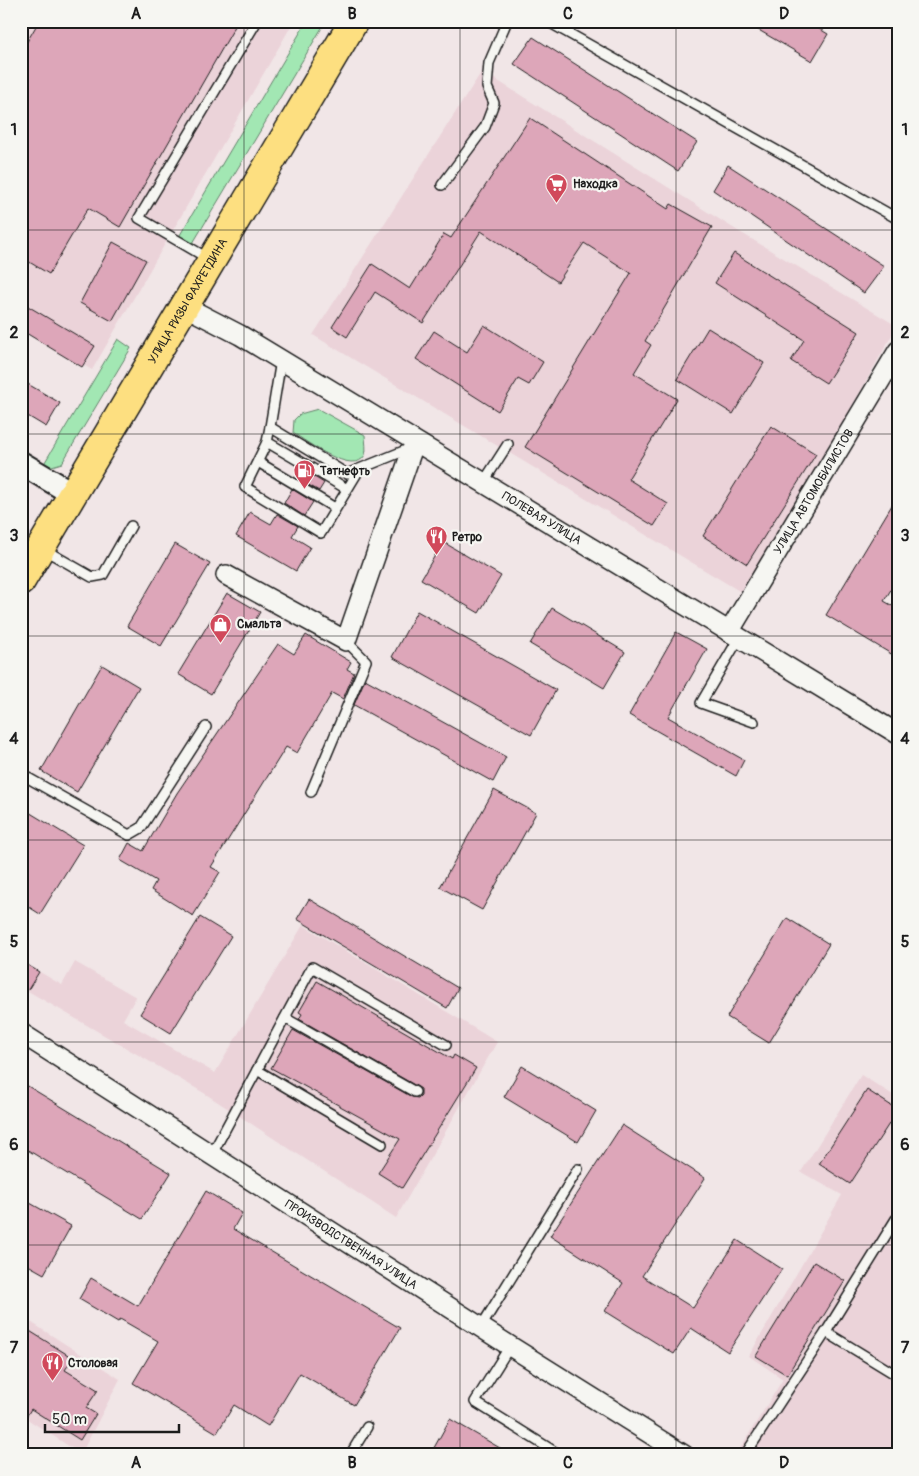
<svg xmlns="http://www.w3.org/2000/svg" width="919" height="1476" viewBox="0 0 919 1476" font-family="Pangolin,sans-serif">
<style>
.built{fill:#ebd3d9}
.green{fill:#a2e7b3;stroke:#5f8268}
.building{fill:#dda6b9;stroke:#1c1c1c}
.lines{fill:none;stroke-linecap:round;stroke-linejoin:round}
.service-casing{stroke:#1c1c1c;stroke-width:12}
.minor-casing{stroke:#1c1c1c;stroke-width:22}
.tertiary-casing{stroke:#1c1c1c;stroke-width:26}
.primary-casing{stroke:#1c1c1c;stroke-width:31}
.service{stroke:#f6f6f2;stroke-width:9}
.minor{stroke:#f6f6f2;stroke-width:19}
.tertiary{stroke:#f6f6f2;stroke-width:22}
.primary{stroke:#fddf80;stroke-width:28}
.grid{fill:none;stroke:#1c1c1c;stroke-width:1;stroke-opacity:0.55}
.labels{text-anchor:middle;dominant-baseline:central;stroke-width:4.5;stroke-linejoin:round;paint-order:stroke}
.poi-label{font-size:12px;font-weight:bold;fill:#1c1c1c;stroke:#f6f6f2;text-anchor:start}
.street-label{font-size:12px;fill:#1c1c1c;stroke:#f6f6f2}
.neatline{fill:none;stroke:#1c1c1c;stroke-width:2}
.grid-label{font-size:16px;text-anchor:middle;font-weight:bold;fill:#1c1c1c}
</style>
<rect width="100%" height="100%" fill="#f1e6e7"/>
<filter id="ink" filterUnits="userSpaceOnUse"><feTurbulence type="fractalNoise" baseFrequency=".02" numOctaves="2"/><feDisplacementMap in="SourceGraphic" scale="10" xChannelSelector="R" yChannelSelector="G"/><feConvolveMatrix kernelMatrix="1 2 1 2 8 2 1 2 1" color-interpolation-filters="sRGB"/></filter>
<g filter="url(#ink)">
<g class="built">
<path d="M21 21H294L92 370 21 329Z"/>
<path d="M482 71 738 231 897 326 746 595 313 335Z"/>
<path d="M303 925 497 1042 396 1218 204 1093 21 987V961L62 985 75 962 136 997 123 1020 215 1073Z"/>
<path d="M861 1075 898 1098V1455H736L783 1379 749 1356 842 1195 801 1172Z"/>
<path d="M29 1321 120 1379 81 1454 21 1415V1322Z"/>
</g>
<g class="green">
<path d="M307 21H326L190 248 177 240Z"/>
<path d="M118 339 131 348 62 463 52 466 42 467Z"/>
<path d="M318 409 365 435C365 441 367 450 365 455 354 477 306 441 293 433L294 420 300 414Z"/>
</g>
<g class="building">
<path d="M39 21H238L120 227 88 208 49 274 21 257V52Z"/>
<path d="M743 21H806L828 34 812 61Z"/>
<path d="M533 37 697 142 678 171 514 64Z"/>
<path d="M530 118 668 209 671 204 712 227 645 341 651 345 634 373 677 399 628 479 668 504 654 526 525 447 631 273 584 243 558 282 481 231 423 323 375 292 347 337 332 327 372 264 410 289 444 234 451 238Z"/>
<path d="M728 165 884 266 864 293 713 190Z"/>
<path d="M113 242 146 260 112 321 80 303Z"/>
<path d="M734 253 859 332 826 383 791 361 804 340 715 283Z"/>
<path d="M21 302 95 346 82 367 21 330Z"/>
<path d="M484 325 543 362 529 385 518 379 498 411 416 359 434 331 467 352Z"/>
<path d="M708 328 764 363 733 414 677 379Z"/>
<path d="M21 380 60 403 46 427 21 412Z"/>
<path d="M771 426 816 454 747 564 703 536Z"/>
<path d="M303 470 324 483 319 491 298 479Z"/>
<path d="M292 489 313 502 304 516 284 503Z"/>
<path d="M898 495V578L884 601 898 609V658L826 615Z"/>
<path d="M250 512 271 524 277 514 298 526 292 536 310 547 296 571 236 536Z"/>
<path d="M443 542 501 576 479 613 421 579Z"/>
<path d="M175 544 210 564 161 646 127 626Z"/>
<path d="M227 593 260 612 211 694 178 674Z"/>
<path d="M552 608 625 652 604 688 530 644Z"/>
<path d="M417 611 556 690 531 735 392 657Z"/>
<path d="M676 632 707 649 668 717 744 760 736 776 629 715Z"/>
<path d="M306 635 351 662 347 669 354 673 343 699 332 693 297 753 286 747 211 867 220 872 193 916 151 890 156 881 120 860 129 843 143 851 177 793 278 644 294 654Z"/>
<path d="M102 665 139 687 77 792 41 771Z"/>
<path d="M365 679 506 757 493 782 354 705Z"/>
<path d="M494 790 536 813 482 910 440 887Z"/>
<path d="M27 811 83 845 40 914 21 902V821Z"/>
<path d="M309 899 458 988 447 1008 297 919Z"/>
<path d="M200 917 231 936 171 1033 140 1014Z"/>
<path d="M787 918 829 944 769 1043 727 1017Z"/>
<path d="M21 961 39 972 21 1001Z"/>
<path d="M317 981 452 1059 454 1055 476 1068 402 1188 378 1173 400 1139 271 1068 293 1030 412 1097 418 1098 421 1095V1089L418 1087 299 1019 302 1014 299 1012Z"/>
<path d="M522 1066 596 1111 578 1142 504 1097Z"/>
<path d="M21 1082 171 1173 142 1219 21 1146Z"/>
<path d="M867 1090 898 1110 850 1184 819 1164Z"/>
<path d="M622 1125 705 1178 642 1276 693 1308 737 1240 782 1269 728 1352 691 1328 674 1354 605 1311 623 1283 550 1236Z"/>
<path d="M206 1191 242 1213 233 1229 400 1328 354 1405 300 1373 268 1426 234 1405 217 1433 133 1383 158 1341 120 1319 118 1322 79 1299 91 1278 138 1306Z"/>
<path d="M21 1198 71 1226 44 1274 21 1261Z"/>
<path d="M814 1262 845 1281 787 1375 756 1356Z"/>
<path d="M28 1330 73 1358 65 1370 98 1390 86 1408 96 1414 80 1440 31 1409 21 1425V1340Z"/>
<path d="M450 1419 512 1455H430Z"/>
</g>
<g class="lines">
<defs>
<g id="service">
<path d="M547 21 898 219"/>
<path d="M442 185 485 127 494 103 487 87 489 63 507 21"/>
<path d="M209 259 139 218 257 21"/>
<path d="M281 360 270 427 347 474 411 448"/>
<path d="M270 427 267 442 245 487 321 533 359 470"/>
<path d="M267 442 347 489"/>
<path d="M258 462 335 508"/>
<path d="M483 483 508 444"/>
<path d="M43 549 92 577 103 575 131 526"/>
<path d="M739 638 701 703 754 722"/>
<path d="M21 774 129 835 141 828 206 727"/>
<path d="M311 792 366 661 346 641"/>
<path d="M285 1018 415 1092"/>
<path d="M257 1070 382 1144"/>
<path d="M212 1154 312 967 446 1045"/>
<path d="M481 1327 578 1169"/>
<path d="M826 1332 898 1376"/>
<path d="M510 1346 475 1402 560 1455"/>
<path d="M350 1455 367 1427"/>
<path d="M745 1455 826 1332 896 1219 898 1220"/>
</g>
<g id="minor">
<path id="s1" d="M184 306 240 335 898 734"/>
<path d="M226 575 346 641 413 447 416 443"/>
<path id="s2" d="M729 632 898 351"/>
<path id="s3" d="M21 1033 510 1346 684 1455"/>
</g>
<path id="tertiary" d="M21 463 73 494"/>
<g id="primary">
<path id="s4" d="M21 581 354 21"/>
</g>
</defs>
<use href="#service" class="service-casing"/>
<use href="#minor" class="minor-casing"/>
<use href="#tertiary" class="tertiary-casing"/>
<use href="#primary" class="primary-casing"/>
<use href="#service" class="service"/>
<use href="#minor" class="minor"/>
<use href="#tertiary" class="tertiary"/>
<use href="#primary" class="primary"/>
</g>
</g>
<path class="grid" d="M244 21V1455M460 21V1455M676 21V1455M21 230H898M21 434H898M21 636H898M21 840H898M21 1042H898M21 1245H898"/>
<defs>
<symbol id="supermarket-pin" viewBox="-11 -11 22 30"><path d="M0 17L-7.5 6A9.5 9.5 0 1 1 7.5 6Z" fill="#d1495b" stroke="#f6f6f2"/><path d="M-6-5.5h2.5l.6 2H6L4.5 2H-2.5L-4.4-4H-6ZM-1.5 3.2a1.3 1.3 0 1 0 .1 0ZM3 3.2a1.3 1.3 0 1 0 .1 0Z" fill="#fff"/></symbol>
<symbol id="fuel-pin" viewBox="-11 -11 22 30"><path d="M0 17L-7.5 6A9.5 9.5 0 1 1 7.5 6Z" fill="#d1495b" stroke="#f6f6f2"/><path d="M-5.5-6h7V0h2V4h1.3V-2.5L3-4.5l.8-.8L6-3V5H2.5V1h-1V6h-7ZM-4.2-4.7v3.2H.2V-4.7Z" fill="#fff"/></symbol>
<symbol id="restaurant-pin" viewBox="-11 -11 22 30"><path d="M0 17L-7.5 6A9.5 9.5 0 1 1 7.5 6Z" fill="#d1495b" stroke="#f6f6f2"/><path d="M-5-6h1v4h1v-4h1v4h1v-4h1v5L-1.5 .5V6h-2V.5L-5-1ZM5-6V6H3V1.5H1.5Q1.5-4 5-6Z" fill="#fff"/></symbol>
<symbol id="shop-pin" viewBox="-11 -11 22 30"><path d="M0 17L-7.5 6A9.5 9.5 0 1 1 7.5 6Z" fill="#d1495b" stroke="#f6f6f2"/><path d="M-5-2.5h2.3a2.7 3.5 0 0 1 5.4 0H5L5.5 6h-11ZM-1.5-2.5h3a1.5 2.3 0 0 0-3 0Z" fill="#fff"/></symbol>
</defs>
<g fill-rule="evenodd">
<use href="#supermarket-pin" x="544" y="172" width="25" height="34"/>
<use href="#fuel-pin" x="292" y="458" width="25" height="34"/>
<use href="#restaurant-pin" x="424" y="524" width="25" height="34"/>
<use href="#shop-pin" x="208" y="612" width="25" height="34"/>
<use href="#restaurant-pin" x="40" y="1350" width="25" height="34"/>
</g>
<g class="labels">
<g class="poi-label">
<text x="573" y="184">Находка</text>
<text x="320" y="471">Татнефть</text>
<text x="452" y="537">Ретро</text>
<text x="237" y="624">Смальта</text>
<text x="68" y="1363">Столовая</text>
</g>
<g class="street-label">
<text stroke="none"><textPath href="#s4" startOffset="326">УЛИЦА РИЗЫ ФАХРЕТДИНА</textPath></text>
<text stroke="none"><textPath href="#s2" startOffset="164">УЛИЦА АВТОМОБИЛИСТОВ</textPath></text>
<text stroke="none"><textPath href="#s1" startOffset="416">ПОЛЕВАЯ УЛИЦА</textPath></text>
<text stroke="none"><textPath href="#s3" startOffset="392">ПРОИЗВОДСТВЕННАЯ УЛИЦА</textPath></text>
</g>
</g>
<rect width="919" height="1476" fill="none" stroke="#f6f6f2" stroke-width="55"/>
<path d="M45 1424v8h134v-8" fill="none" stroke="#1c1c1c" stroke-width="2.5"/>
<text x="52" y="1424" font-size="15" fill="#1c1c1c" stroke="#f6f6f2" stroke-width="4" paint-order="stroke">50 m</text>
<rect x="28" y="28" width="864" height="1420" class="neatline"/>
<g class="grid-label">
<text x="136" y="19">A</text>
<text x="352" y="19">B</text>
<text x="568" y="19">C</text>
<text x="784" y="19">D</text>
<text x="14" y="135">1</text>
<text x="905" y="135">1</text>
<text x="14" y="338">2</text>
<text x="905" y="338">2</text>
<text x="14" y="541">3</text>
<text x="905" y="541">3</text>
<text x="14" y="744">4</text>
<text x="905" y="744">4</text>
<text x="14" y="947">5</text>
<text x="905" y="947">5</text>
<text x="14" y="1150">6</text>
<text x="905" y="1150">6</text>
<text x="14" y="1353">7</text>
<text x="905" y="1353">7</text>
<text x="136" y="1468">A</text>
<text x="352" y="1468">B</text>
<text x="568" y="1468">C</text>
<text x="784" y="1468">D</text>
</g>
</svg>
